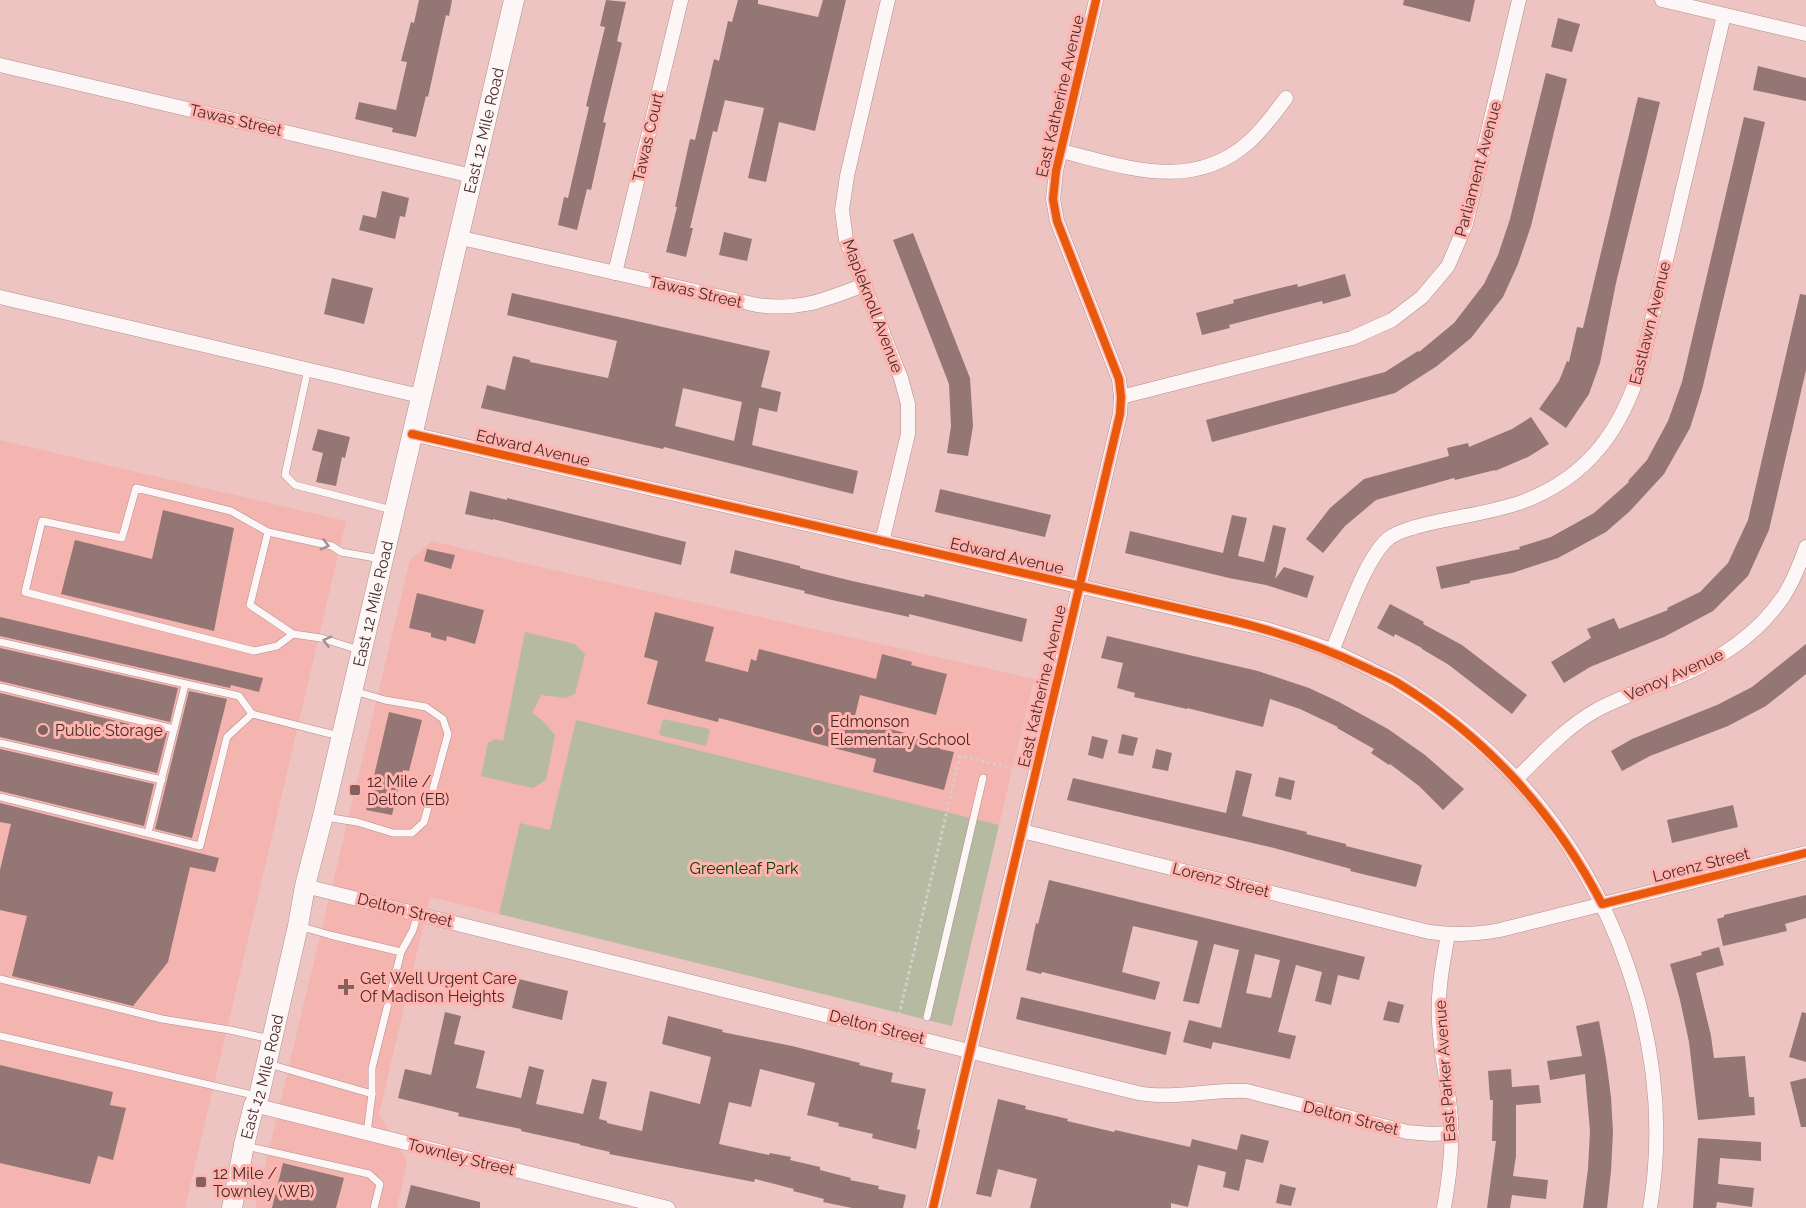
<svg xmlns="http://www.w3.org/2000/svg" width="1806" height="1208" viewBox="0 0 1806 1208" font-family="Raleway,sans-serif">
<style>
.built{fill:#f4b4b0}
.green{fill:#b5baa1}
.building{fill:#947675;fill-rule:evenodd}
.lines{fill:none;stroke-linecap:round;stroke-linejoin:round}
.lane-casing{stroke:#af908e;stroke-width:8}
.street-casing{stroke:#af908e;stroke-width:15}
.secondary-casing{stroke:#af908e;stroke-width:21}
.path{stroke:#d9cccb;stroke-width:3;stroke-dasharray:3 3;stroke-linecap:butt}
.lane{stroke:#fcf6f6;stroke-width:7}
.street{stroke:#fcf6f6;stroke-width:14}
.secondary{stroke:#fcf6f6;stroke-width:20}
.cycleway-casing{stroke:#ffb4af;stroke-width:11}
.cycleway{stroke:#e8590c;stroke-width:8}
.oneway{stroke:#a29190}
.poi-dot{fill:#82615f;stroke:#ffb4af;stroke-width:2}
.labels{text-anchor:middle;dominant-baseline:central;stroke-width:6;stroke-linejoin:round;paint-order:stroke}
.street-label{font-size:16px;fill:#492c2a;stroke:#ffb4af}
.poi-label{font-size:16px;fill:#492c2a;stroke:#ffb4af;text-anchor:start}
.park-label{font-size:16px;fill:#004003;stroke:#ffb4af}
</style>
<rect width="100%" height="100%" fill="#edc4c1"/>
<g class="built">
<path d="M0 440 346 521 185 1208H0Z"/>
<path d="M432 541 510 560 1034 679 999 825 576 721 550 830 520 823 499 914 430 897 379 1114 407 1161 397 1208H255L410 560Z"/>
</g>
<g class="green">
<path d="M525 632 575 644 585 654 575 694 566 698 541 695 532 713 543 721 555 735 546 780 533 788 481 776 488 743 495 739 503 741Z"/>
<path d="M663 719 710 729 706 746 659 735Z"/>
<path d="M576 720 999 825 952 1026 499 914 520 823 550 830Z"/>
</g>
<g class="building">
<path d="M419 0H452L449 16 446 15 428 97 426 96 416 137 392 132 393 128 355 119 359 102 396 110 407 62 401 61 411 22 414 23Z"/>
<path d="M606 0 626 2 617 41 622 43 603 122 606 123 591 190 587 189 577 230 558 225 564 197 568 198 589 107 586 106 605 27 600 26Z"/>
<path d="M738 0H758V4L818 17 823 0H846L815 131 779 122 766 182 748 178 764 108 725 100 717 132 713 131 690 228H693L686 257 666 252 677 207H675L690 139 695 140 714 59 719 61 728 21 732 22Z"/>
<path d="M1404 0H1475L1470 22 1403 5Z"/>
<path d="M1558 18 1580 24 1572 52 1551 47Z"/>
<path d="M1758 66 1806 78V101L1753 90Z"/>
<path d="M1546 73 1567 79 1531 226 1518 264 1503 297 1471 338 1437 366 1395 393 1212 442 1206 420 1385 372 1418 351 1419 352 1454 323 1484 284 1498 255 1510 219Z"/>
<path d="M1638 97 1660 102 1616 283 1600 363 1589 394 1566 428 1539 409 1559 381 1567 361 1569 362 1577 327 1583 328Z"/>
<path d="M1744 117 1765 122 1702 390 1690 428 1664 474 1630 511 1606 532 1558 558 1512 573 1470 581V583L1441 589 1436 567 1520 549 1519 547 1551 537 1594 513 1629 482 1628 481 1647 460 1668 421 1682 382Z"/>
<path d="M382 191 409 198 405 217 400 216 395 239 359 230 363 215 376 218Z"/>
<path d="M724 232 752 239 747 261 719 255Z"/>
<path d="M913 233 970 378 973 426 968 456 947 453 951 426 949 384 893 240Z"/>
<path d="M1345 274 1351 296 1323 304 1322 301 1275 313 1229 325 1230 328 1202 335 1196 313 1234 303 1233 300 1260 293 1297 284 1298 287Z"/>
<path d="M332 278 373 288 364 324 324 314Z"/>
<path d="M512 293 770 351 761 387 781 392 777 412 759 408 752 445 858 471 853 494 664 447 663 449 481 408 487 385 505 390 513 356 530 360V362L608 378 617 341 507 315ZM683 388 742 402 734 441 675 426Z"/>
<path d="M1800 294 1806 295V370L1769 530 1748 576 1713 611 1664 637 1590 667 1564 683 1551 662 1591 638 1587 629 1614 618 1619 629 1668 610 1667 608 1700 592 1728 563 1748 520Z"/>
<path d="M1531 417 1549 444 1528 457 1495 471V470L1455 480 1454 478 1376 500 1345 526 1323 553 1306 539 1330 508 1364 479 1449 456 1447 448 1468 443 1469 447 1512 429Z"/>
<path d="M318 429 350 437 345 458 342 457 336 486 316 482 323 453 312 450Z"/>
<path d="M940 489 1051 515 1045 537 935 512Z"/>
<path d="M470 491 507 500V498L686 542 681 565 493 519V520L465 514Z"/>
<path d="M163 510 234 528 214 631 61 594 75 540 152 559Z"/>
<path d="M1232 515 1247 518 1238 556 1264 562 1273 525 1286 528 1275 579 1284 567 1314 576 1307 598 1266 585 1229 578 1125 553 1130 531 1223 553Z"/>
<path d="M427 549 455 555 451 569 424 561Z"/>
<path d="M735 550 800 566V568L848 580 924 597 925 594 1027 619 1022 642 909 614V617L832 600 804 593 805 591 730 573Z"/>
<path d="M417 593 484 610 475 644 447 636 446 641 431 637V633L409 628Z"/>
<path d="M1390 604 1424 622 1423 624 1462 645 1527 695 1512 714 1449 665 1422 649V648L1395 634 1394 637 1377 628Z"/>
<path d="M655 612 714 627 705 661 748 672 751 659 756 661 759 649 876 679 882 654 912 662 911 665 947 674 936 715 860 695 854 720 941 742 940 749 954 752 944 790 873 772 876 759 719 718 718 722 647 704 658 661 644 657Z"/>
<path d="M0 617 263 678 259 692 231 685 230 688 0 636Z"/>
<path d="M1107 636 1258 671 1309 688 1339 702 1388 729 1425 755 1464 789 1443 810 1419 786 1390 764 1389 765 1371 753 1374 749 1337 728 1338 727 1300 709 1270 699 1263 727 1187 708V709L1134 697 1135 693 1117 688 1123 663 1101 658Z"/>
<path d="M1806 644V674L1766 706 1728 726 1650 756 1622 771 1611 751 1632 739 1717 705 1752 687Z"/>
<path d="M0 648 178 688 170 722 0 681Z"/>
<path d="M189 691 227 699 192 838 155 829Z"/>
<path d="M0 693 167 733 157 773 0 737Z"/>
<path d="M389 712 422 720 409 771 403 770 392 815 366 810Z"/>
<path d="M1122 734 1138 738 1133 756 1118 753Z"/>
<path d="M1092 736 1108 740 1103 759 1088 755Z"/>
<path d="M0 749 154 784 144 826 0 791Z"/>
<path d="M1156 749 1172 753 1168 771 1152 768Z"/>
<path d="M1236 770 1252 774 1242 816 1307 832 1306 834 1346 844V846L1422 865 1416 887 1350 871 1351 869 1274 848 1067 800 1073 778 1226 813Z"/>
<path d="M1279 777 1295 781 1291 800 1275 796Z"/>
<path d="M0 803 219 858 215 872 190 867 168 962 133 1006 12 976 27 916 0 910V870L11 824 0 822Z"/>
<path d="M1733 805 1738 827 1672 843 1667 820Z"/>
<path d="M1049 880 1365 957 1359 980 1338 975 1331 1005 1315 1001 1322 972 1296 965 1278 1032 1296 1036 1290 1059 1213 1042 1211 1049 1183 1042 1189 1020 1221 1028 1239 950 1214 944 1199 1004 1183 1001 1198 941 1133 926 1122 972 1160 982 1155 1000 1042 972 1041 974 1026 970 1036 923 1038 924ZM1255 954 1280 960 1271 998 1246 993Z"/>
<path d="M1806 895V918L1785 924 1787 931 1723 946 1717 919 1724 917V915Z"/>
<path d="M1719 947 1724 965 1696 973 1711 1036 1714 1058 1745 1056 1749 1097H1754L1755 1115 1698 1120 1689 1042 1680 1000 1670 964 1702 955 1701 952Z"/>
<path d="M519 979 568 991 562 1020 512 1008Z"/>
<path d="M1021 997 1171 1032 1166 1055 1016 1019Z"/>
<path d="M1388 1001 1404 1005 1399 1023 1383 1020Z"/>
<path d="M445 1012 461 1016 454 1044 485 1051 476 1088 521 1098 529 1066 544 1070 536 1104 583 1114 592 1079 607 1082 599 1119 607 1121V1123L642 1131 650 1091 700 1104 711 1057 662 1044 668 1016 723 1030 722 1032 792 1046 860 1063 859 1065 893 1073 891 1082 926 1089 917 1129 920 1130 916 1149 872 1138 873 1134 838 1126 839 1123 807 1115 815 1083 760 1069 751 1107 729 1102 719 1144 769 1155 770 1153 791 1157 790 1160 820 1167V1170L851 1178 850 1180 879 1186 878 1189 906 1195 903 1208H852L823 1202 824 1199 793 1191 794 1189 755 1179 754 1182 609 1154 610 1152 580 1145V1144L521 1131V1129L458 1116 459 1113 398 1098 405 1069 431 1075Z"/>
<path d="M1802 1012 1806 1013V1062L1789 1057Z"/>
<path d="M1599 1021 1606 1059 1611 1097 1613 1132 1611 1171 1607 1208H1583L1588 1169 1590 1131 1585 1074 1550 1080 1547 1061 1582 1056 1576 1026Z"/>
<path d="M0 1065 113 1092 110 1105 126 1108 113 1160 98 1156 90 1184 0 1163Z"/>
<path d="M1511 1069 1512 1087 1539 1085 1541 1103 1516 1105V1156L1513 1176 1548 1180 1546 1199 1512 1195 1510 1208H1487L1496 1141H1492L1493 1100H1490L1488 1071Z"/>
<path d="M1806 1078V1127H1801L1790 1082Z"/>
<path d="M998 1099 1026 1106 1025 1109 1068 1119 1067 1121 1114 1132 1115 1130 1190 1147 1192 1139 1237 1150 1241 1134 1269 1141 1263 1163 1246 1159 1239 1191 1223 1187 1226 1172 1198 1165 1188 1207 1171 1203V1208H1030L1037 1179 998 1169 991 1197 976 1194Z"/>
<path d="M1698 1138 1761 1142V1161L1720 1158 1718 1184 1754 1188 1752 1207 1717 1202 1716 1208H1693Z"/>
<path d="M283 1163 344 1178 336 1208H272Z"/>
<path d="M1280 1184 1296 1188 1291 1206 1276 1203Z"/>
<path d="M411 1185 480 1202V1208H405Z"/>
</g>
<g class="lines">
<defs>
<g id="lane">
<path d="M308 369 285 475 295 485 392 510"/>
<path d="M268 532 250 605 293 634 321 638 359 650"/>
<path d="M293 634 277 646 254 651 25 592 42 521 122 538 136 488 231 511 268 532 332 546 341 552 381 559"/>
<path d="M0 642 239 696 252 714 339 736"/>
<path d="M0 687 174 729"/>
<path d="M0 743 162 780"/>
<path d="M0 797 200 846 227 737 252 714"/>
<path d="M325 817 357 822 393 833H412L424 822 448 734 443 719 426 707 385 700 354 691"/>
<path d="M148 833 185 685"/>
<path d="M299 926 330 935 401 952"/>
<path d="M0 979 162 1019 230 1030 270 1039"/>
<path d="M927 1017 983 778"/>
<path d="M0 1036 257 1096"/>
<path d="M269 1064 372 1094"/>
<path d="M367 1133 372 1094V1068L401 952 413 930 418 913"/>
<path d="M246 1146 369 1174 380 1184 374 1208"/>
</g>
<g id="street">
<path d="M1662 0 1806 34"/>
<path d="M0 65 472 176"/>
<path d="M1061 151C1126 167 1193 193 1250 141 1263 129 1275 113 1286 98"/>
<path d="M457 237 757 305C800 311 824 300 864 285"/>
<path d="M615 273 681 0"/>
<path d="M0 297 420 396"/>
<path d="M1121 397 1352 338 1392 320 1422 297 1448 266 1466 224 1519 0"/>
<path d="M412 434 1262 628C1285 635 1308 641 1331 650 1343 656 1356 662 1368 668 1377 673 1388 677 1396 682 1448 714 1499 756 1537 803 1627 914 1674 1066 1650 1208"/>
<path d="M882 542 908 434V404L901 378 846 240 842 210 847 176 888 0"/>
<path d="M1332 651C1345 621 1365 558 1389 538 1397 532 1406 530 1415 527 1450 517 1488 514 1522 502 1589 477 1623 428 1642 362L1724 15"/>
<path d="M1516 779C1540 756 1565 728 1595 711 1620 697 1648 688 1675 678 1717 661 1757 635 1783 597 1793 582 1800 564 1806 547"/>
<path d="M1022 831 1429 932C1454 935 1476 935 1500 930L1806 853"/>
<path d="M305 886 1138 1093C1174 1100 1211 1089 1247 1091L1407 1132 1431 1134 1452 1133"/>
<path d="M254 1105 668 1208"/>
<path d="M933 1208 1120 414 1121 397 1119 379 1057 221 1053 199 1056 171 1096 0"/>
<path d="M1444 1208C1450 1175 1454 1141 1450 1108 1447 1079 1440 1050 1439 1021 1437 992 1443 963 1448 934"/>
</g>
<g id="secondary">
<path id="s1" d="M232 1208 244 1145 254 1105 259 1096 298 926 305 886 323 816 514 0"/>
</g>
</defs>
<use href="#lane" class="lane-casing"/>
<use href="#street" class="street-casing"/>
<use href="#secondary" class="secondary-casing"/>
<path class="path" d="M899 1015 960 756 1015 769"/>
<use href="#lane" class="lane"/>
<use href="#street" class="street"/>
<use href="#secondary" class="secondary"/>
<defs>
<g id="cycleway">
<path d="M412 434 1230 620C1279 632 1321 646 1367 668 1377 673 1387 677 1396 682 1484 735 1555 813 1602 904L1806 853"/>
<path d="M933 1208 1120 414 1121 397 1119 379 1057 221 1053 199 1056 171 1096 0"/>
</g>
</defs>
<use href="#cycleway" class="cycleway-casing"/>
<use href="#cycleway" class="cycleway"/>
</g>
<defs><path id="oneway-chevron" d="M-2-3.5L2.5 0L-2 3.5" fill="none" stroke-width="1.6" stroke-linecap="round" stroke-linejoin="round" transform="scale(1.5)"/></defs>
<g class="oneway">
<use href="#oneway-chevron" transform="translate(325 545) rotate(15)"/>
<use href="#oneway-chevron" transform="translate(327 641) rotate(-165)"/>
</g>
<g class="poi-dot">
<circle cx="43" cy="730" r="6"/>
<circle cx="818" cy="730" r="6"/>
<rect x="349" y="784" width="12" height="12" rx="3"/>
<path d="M343 978h6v6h6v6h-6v6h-6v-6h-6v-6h6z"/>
<rect x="195" y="1176" width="12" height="12" rx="3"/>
</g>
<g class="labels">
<g class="street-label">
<text transform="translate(1060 96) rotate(-77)">East Katherine Avenue</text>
<text transform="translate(236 120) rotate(13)">Tawas Street</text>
<text stroke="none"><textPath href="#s1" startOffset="1107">East 12 Mile Road</textPath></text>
<text transform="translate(648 137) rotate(-77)">Tawas Court</text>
<text transform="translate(1478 169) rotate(-75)">Parliament Avenue</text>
<text transform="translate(696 292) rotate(13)">Tawas Street</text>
<text transform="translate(873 306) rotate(69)">Mapleknoll Avenue</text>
<text transform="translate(1650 323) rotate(-76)">Eastlawn Avenue</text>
<text transform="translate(533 448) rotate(13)">Edward Avenue</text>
<text transform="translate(1007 556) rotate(13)">Edward Avenue</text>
<text stroke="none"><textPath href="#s1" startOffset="621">East 12 Mile Road</textPath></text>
<text transform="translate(1674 675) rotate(-24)">Venoy Avenue</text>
<text transform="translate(1042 686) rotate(-77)">East Katherine Avenue</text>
<text transform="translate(1701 865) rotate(-14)">Lorenz Street</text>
<text transform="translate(1221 880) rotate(14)">Lorenz Street</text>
<text transform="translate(405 910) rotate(14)">Delton Street</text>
<text transform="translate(877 1027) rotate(14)">Delton Street</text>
<text transform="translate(1445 1071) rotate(-94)">East Parker Avenue</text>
<text stroke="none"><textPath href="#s1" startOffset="135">East 12 Mile Road</textPath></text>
<text transform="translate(1351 1118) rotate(14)">Delton Street</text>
<text transform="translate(461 1157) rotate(14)">Townley Street</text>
</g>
<g class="poi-label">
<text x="830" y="721">Edmonson<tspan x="830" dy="18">Elementary School</tspan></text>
<text x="55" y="730">Public Storage</text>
<text x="367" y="781">12 Mile /<tspan x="367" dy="18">Delton (EB)</tspan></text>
<text x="360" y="978">Get Well Urgent Care<tspan x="360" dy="18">Of Madison Heights</tspan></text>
<text x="213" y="1173">12 Mile /<tspan x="213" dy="18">Townley (WB)</tspan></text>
</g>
<g class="park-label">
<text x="744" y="868">Greenleaf Park</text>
</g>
</g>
</svg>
